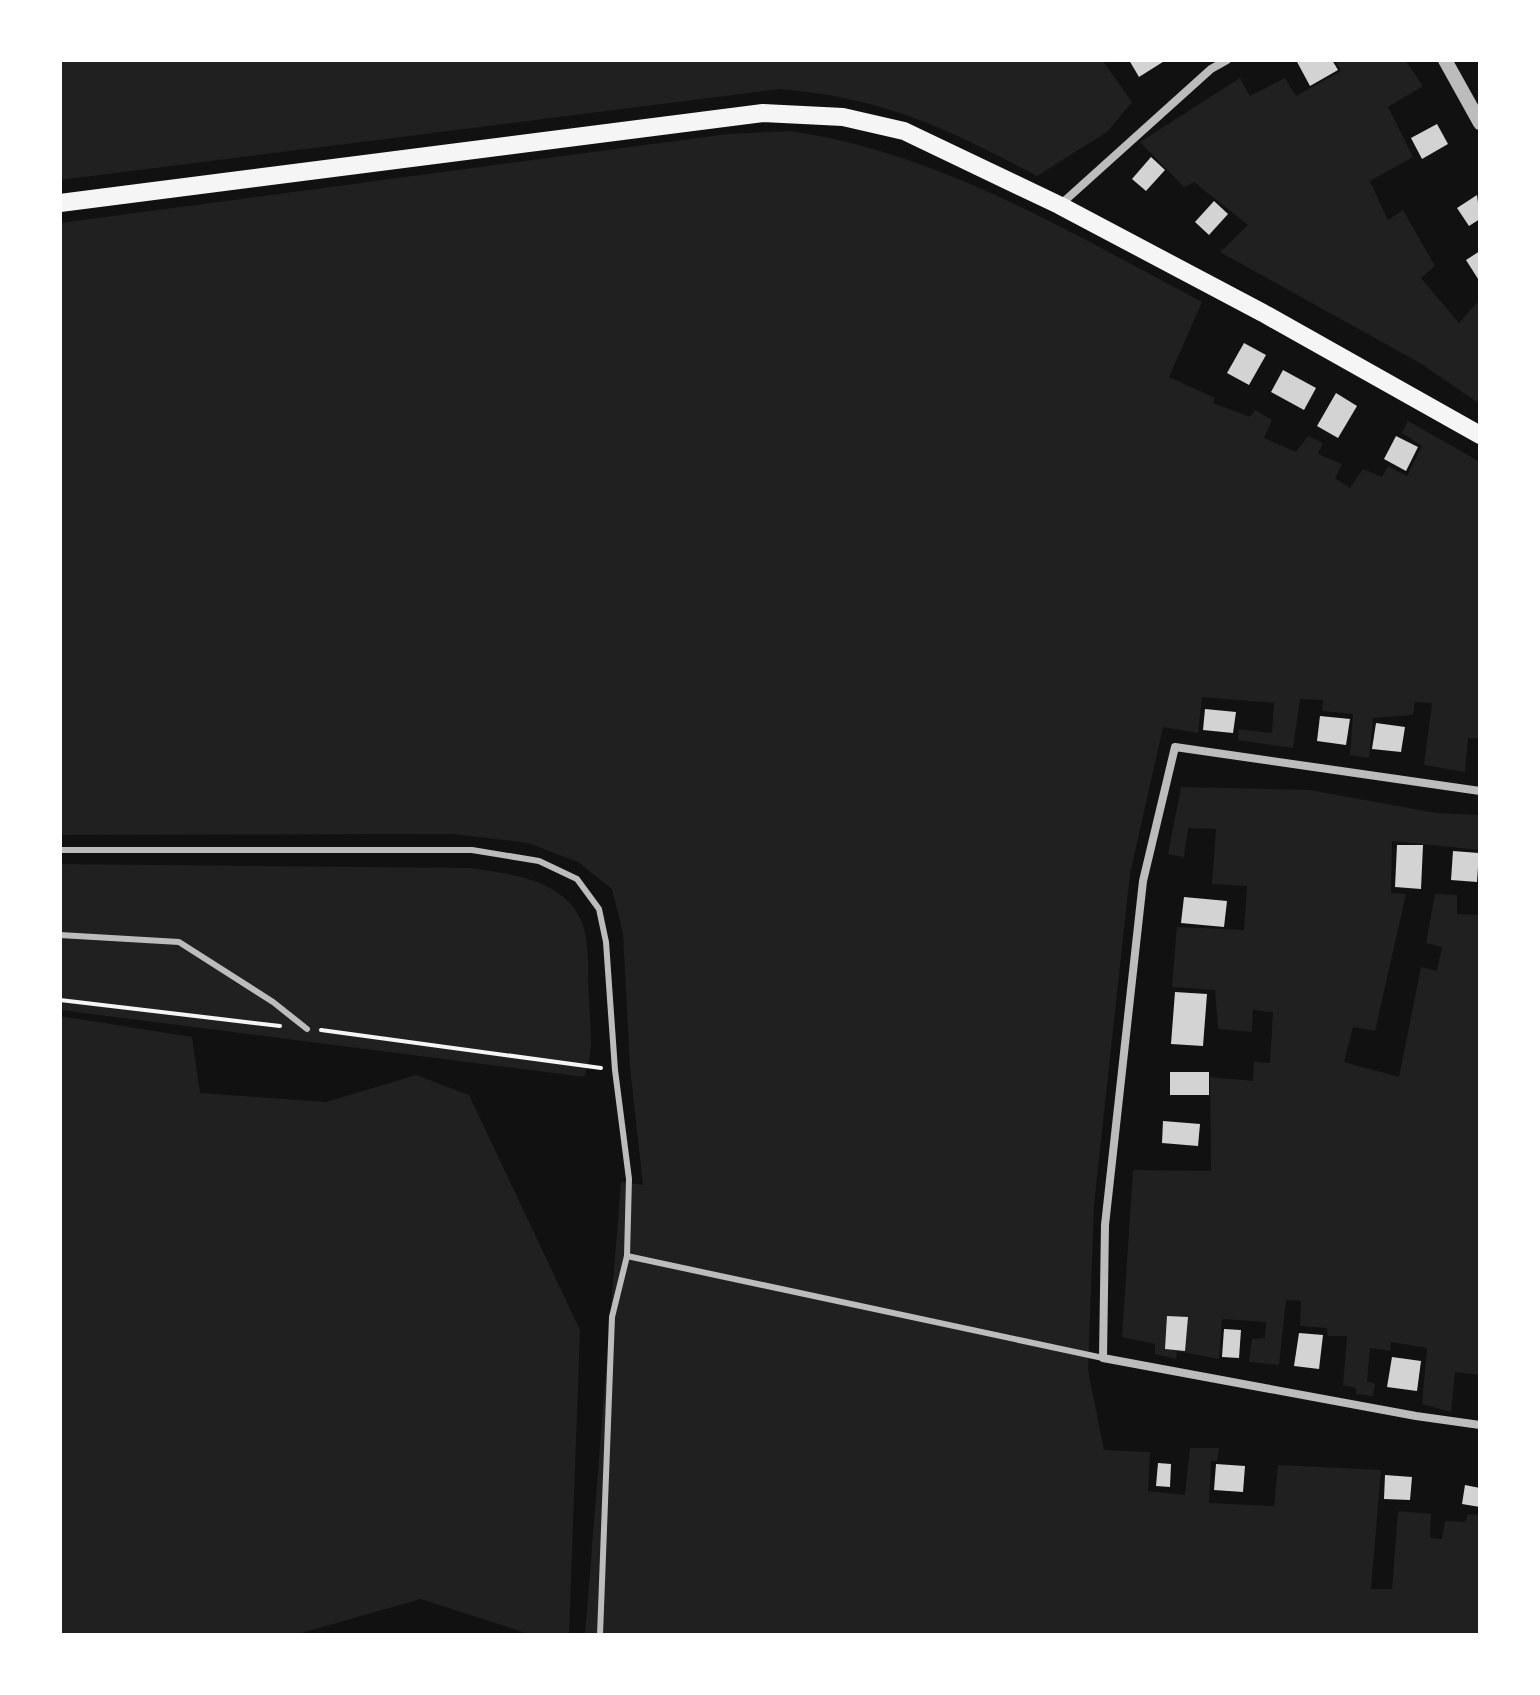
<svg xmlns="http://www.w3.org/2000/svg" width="1540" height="1695" viewBox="0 0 1540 1695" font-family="'PT Sans Narrow',sans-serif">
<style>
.green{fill:#202020}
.building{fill:#d3d3d3}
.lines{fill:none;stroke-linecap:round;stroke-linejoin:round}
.path{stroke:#f5f5f5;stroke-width:4}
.service{stroke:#bcbcbc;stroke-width:6}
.minor{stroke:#bcbcbc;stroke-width:8}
.tertiary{stroke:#bcbcbc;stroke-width:14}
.primary{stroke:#f5f5f5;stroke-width:18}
</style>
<rect width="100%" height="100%" fill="#111"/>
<g class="green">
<path d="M60 60H1102L1132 102 1107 132 1037 176C946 128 885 98 780 89L60 180Z"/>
<path d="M1335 60H1405L1423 86 1388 107 1413 157 1370 181 1388 220 1403 210 1435 266 1421 278 1459 323 1480 299V404L1420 363 1220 252 1248 225 1194 182 1184 187 1140 142 1240 78 1250 96 1285 78 1296 96 1341 71Z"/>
<path d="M790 131C941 153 1069 232 1202 302L1169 377 1215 398 1213 403 1250 417 1255 410 1272 420 1264 438 1296 452 1308 436 1323 443 1318 454 1342 464 1335 478 1350 488 1363 469 1382 477 1388 466 1407 476 1422 446 1402 433 1408 421 1480 462V739L1468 738 1465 772 1424 765 1432 703 1415 702 1413 715 1373 718 1369 758 1350 755 1353 714 1322 711 1323 700 1300 699 1293 748 1238 740 1239 729 1272 733 1274 703 1202 697 1198 733 1163 727 1130 874 1094 1205 1088 1370 1104 1450 1150 1452 1148 1491 1185 1495 1190 1448H1219L1217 1461H1211L1209 1503 1274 1506 1278 1465 1381 1470 1371 1589H1392L1398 1511 1431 1514 1430 1538 1442 1539 1445 1521 1465 1522 1468 1514 1480 1515V1635H585L621 1182 643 1185 630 1067 623 933 612 889 578 862 528 843 453 834 60 835V223L728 134Z"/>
<path d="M1181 787 1310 790 1436 813 1480 815V850L1392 841 1391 893 1406 894 1375 1031 1353 1027 1344 1062 1399 1077 1421 967 1437 971 1442 947 1426 943 1435 894 1457 895V914L1480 915V1375L1455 1372 1451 1412 1422 1404 1427 1348 1391 1342 1390 1351 1370 1348 1367 1381 1375 1384 1373 1396 1356 1394V1388L1343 1385 1347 1336H1328L1327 1328 1300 1326 1301 1301 1286 1300 1279 1365 1249 1362 1252 1339 1265 1338 1266 1322 1222 1319 1219 1359 1177 1351 1176 1359 1155 1354V1344L1122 1337 1133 1170 1211 1171 1210 1077 1253 1081 1254 1062 1270 1063 1273 1012 1253 1010 1252 1032 1218 1029 1215 990 1172 987 1177 927 1244 930 1247 886 1212 884 1216 829 1188 828 1184 857 1168 854Z"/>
<path d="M60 864 471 868C509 874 560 878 580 918 591 940 587 974 589 998 590 1025 595 1051 584 1077L60 1010Z"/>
<path d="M60 1016 192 1037 200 1093 326 1102 416 1075 469 1095 580 1330 569 1635H532L421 1599 294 1635H60Z"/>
</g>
<g class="building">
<path d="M1129 60H1166L1139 77Z"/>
<path d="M1296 60H1332L1338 70 1310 86Z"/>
<path d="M1437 124 1448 144 1422 159 1411 138Z"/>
<path d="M1151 157 1165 170 1146 191 1132 179Z"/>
<path d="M1477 195 1480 219 1469 226 1457 208Z"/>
<path d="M1214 201 1228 214 1209 235 1195 222Z"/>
<path d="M1480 251V282L1466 260Z"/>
<path d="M1244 343 1266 355 1249 385 1227 373Z"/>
<path d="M1283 370 1316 388 1304 410 1271 392Z"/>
<path d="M1336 393 1357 406 1338 438 1317 426Z"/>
<path d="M1396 436 1418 447 1406 471 1384 459Z"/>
<path d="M1205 709 1236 712 1233 733 1203 730Z"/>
<path d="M1320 716 1350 719 1346 745 1317 741Z"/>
<path d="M1376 723 1405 727 1401 752 1372 749Z"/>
<path d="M1397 845H1423L1421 889 1395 887Z"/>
<path d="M1453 851 1479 853 1477 882 1451 880Z"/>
<path d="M1184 897 1227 901 1224 927 1181 923Z"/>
<path d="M1175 992 1207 994 1203 1046 1171 1044Z"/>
<rect x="1170" y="1072" width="39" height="23"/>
<path d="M1163 1121 1200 1124 1198 1146 1162 1143Z"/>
<path d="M1167 1316 1188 1317 1185 1351 1165 1349Z"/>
<path d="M1224 1329 1241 1330 1239 1358 1222 1357Z"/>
<path d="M1299 1333 1323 1335 1319 1369 1294 1366Z"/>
<path d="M1392 1357 1421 1361 1417 1391 1387 1387Z"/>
<path d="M1158 1463 1171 1464 1170 1487 1156 1486Z"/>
<path d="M1216 1464 1245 1466 1243 1492 1214 1490Z"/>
<path d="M1385 1475 1412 1477 1410 1500 1384 1499Z"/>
<path d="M1465 1485 1480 1488V1507L1462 1504Z"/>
</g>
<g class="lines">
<g class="path">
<path d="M60 1000 280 1026"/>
<path d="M321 1030 601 1068"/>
</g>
<g class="service">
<path d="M60 850H472L539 861 577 879 599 909 606 942 615 1070 629 1179 627 1256 612 1317 600 1635"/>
<path d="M60 935 179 942 273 1002 307 1029"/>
<path d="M627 1256 1103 1358"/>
</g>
<g class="minor">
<path d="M1060 205 1211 69 1227 60"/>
<path d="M1480 791 1175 747 1143 881 1105 1225 1103 1358 1416 1416 1480 1425"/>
</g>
<path class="tertiary" d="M1445 60 1480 123"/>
<path class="primary" d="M60 203 763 113 843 117 904 131 1059 205 1263 313 1480 435"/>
</g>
<rect width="1540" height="1695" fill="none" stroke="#ffffff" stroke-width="124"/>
</svg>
